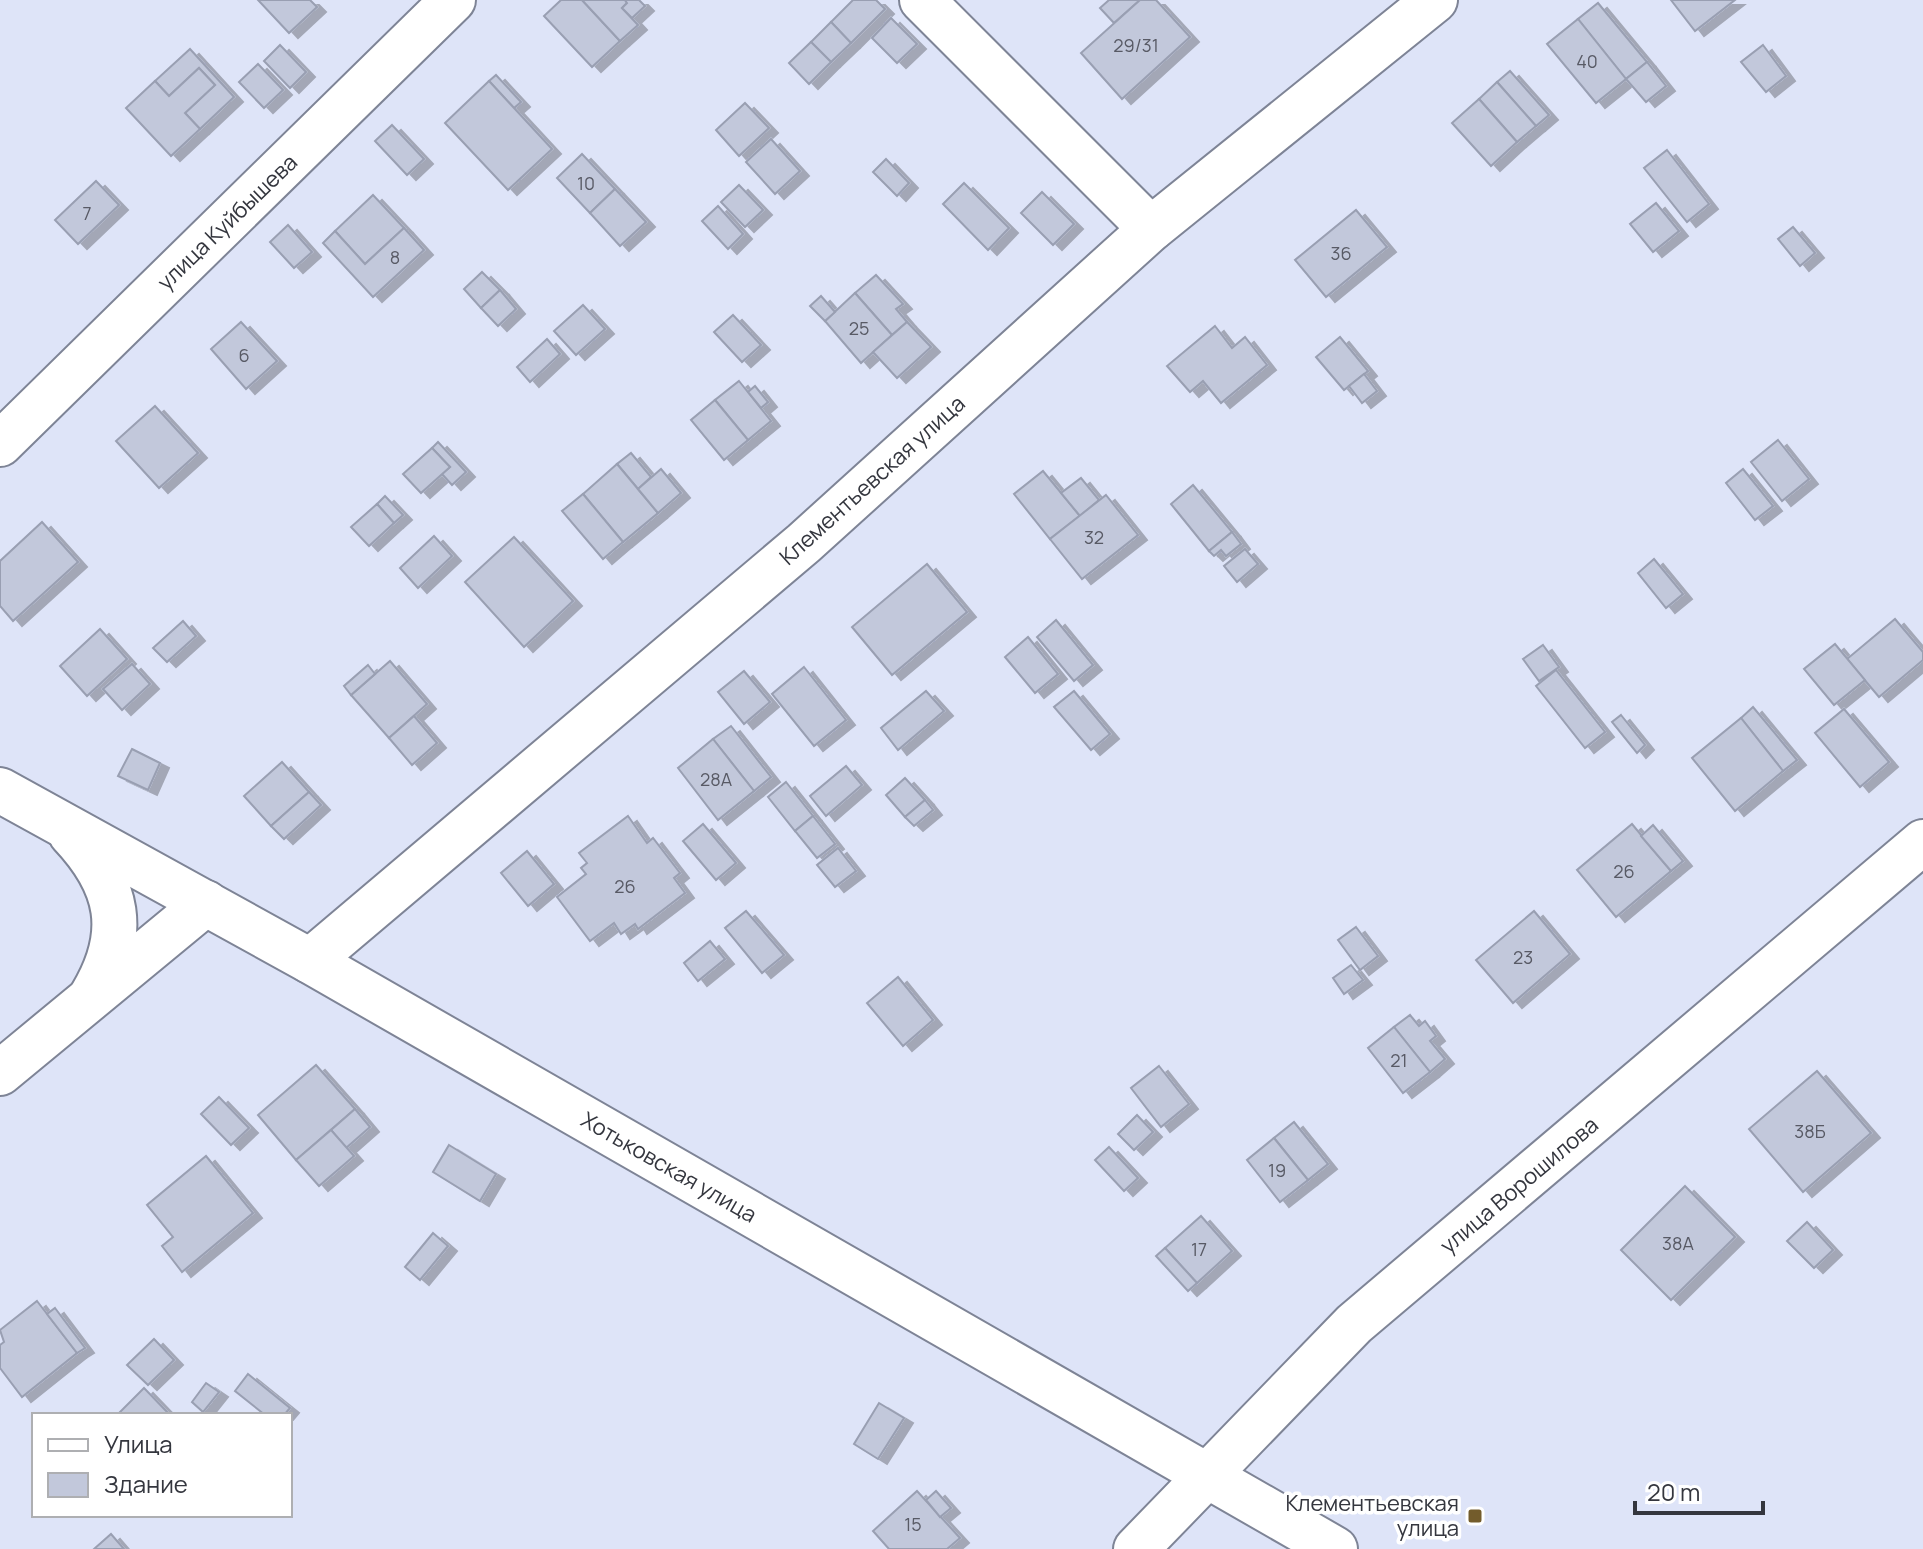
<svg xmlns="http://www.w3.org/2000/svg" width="1923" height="1549" viewBox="0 0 1923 1549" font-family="Manrope,sans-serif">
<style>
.building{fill:#c2c8db;stroke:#999fb2;stroke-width:2;filter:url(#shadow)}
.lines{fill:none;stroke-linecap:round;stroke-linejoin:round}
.street-casing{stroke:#7e8496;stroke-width:48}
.secondary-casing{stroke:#7e8496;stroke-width:48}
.street{stroke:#fff;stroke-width:44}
.secondary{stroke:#fff;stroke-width:44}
.poi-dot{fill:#735c2c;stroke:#fff;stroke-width:3}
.labels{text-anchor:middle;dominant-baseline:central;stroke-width:7;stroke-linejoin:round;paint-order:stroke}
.number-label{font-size:18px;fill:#585a65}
.street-label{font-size:22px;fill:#34363e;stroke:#fff}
.poi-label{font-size:22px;fill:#34363e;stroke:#fff;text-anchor:end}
</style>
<defs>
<filter id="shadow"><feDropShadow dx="9" dy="5" stdDeviation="0" flood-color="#0004"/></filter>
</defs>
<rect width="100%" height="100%" fill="#dee4f8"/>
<g class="building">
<path d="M258 0H310L317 7 289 33Z"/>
<path d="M561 0H582L620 41 592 67 544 16Z"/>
<path d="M582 0H625L627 3 622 8 638 25 620 41Z"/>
<path d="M625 0H639L645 6 632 18 622 8 627 3Z"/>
<path d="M853 0H876L885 9 851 43 831 22Z"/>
<path d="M1109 0H1140L1114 23 1100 8Z"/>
<path d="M1140 0H1156L1190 37 1122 99 1081 53Z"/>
<path d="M1671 0H1735L1695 31Z"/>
<path d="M1598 3 1647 62 1626 79 1578 19Z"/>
<path d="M891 18 917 44 897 63 872 38Z"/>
<path d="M1578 19 1626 79 1596 103 1547 44Z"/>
<path d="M831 22 851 43 831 62 811 42Z"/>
<path d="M811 42 831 62 809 84 789 63Z"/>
<path d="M280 45 306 72 290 88 264 61Z"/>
<path d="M1763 45 1786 76 1766 92 1741 62Z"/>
<path d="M190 49 234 97 200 129 185 113 215 85 199 68 169 96 155 81Z"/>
<path d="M1647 62 1666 86 1646 102 1626 79Z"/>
<path d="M258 64 283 90 264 108 239 82Z"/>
<path d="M199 68 215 85 185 113 200 129 171 156 126 108 155 81 169 96Z"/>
<path d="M1510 71 1549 115 1536 126 1497 82Z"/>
<path d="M496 75 521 102 514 108 489 81Z"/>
<path d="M489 81 552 149 508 190 445 123Z"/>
<path d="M1497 82 1536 126 1517 142 1479 99Z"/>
<path d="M1479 99 1517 142 1491 166 1452 123Z"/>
<path d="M745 103 769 128 739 156 716 130Z"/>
<path d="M392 125 424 159 407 175 375 141Z"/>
<path d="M771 139 800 171 775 194 746 162Z"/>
<path d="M1667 150 1709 204 1687 222 1644 168Z"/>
<path d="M582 154 615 189 590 213 557 178Z"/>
<path d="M886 159 909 183 897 196 873 172Z"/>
<path d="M96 181 119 205 78 244 55 220Z"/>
<path d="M964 183 1009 228 988 250 943 204Z"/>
<path d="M739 185 763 210 745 227 721 202Z"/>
<path d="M615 189 646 222 620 246 590 213Z"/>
<path d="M1042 192 1074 224 1053 245 1021 213Z"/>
<path d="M373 195 404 228 365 264 335 231Z"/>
<path d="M1656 203 1679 231 1653 252 1630 224Z"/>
<path d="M718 206 743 234 728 249 702 221Z"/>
<path d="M1356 210 1387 247 1326 297 1295 260Z"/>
<path d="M288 225 312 252 294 268 270 242Z"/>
<path d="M1793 227 1815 253 1800 266 1778 239Z"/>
<path d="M404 228 424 250 373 297 323 243 335 231 365 264Z"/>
<path d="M482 272 500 290 481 308 464 289Z"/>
<path d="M876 275 903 304 896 309 907 322 892 335 855 293Z"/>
<path d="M500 290 516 309 498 326 481 308Z"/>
<path d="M855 293 892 335 861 363 825 321Z"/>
<path d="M821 296 835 312 825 321 810 306Z"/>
<path d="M583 305 605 329 576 355 554 331Z"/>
<path d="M733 315 761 345 742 362 714 332Z"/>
<path d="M241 322 277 361 246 389 211 349Z"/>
<path d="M907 322 931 347 897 378 873 352Z"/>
<path d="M1215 326 1232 348 1245 337 1267 365 1221 403 1203 381 1190 392 1167 366Z"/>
<path d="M1340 337 1368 371 1344 390 1316 357Z"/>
<path d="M547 339 560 354 530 382 517 367Z"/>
<path d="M1364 374 1377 391 1362 403 1349 386Z"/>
<path d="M739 381 771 421 748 440 715 400Z"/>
<path d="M755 386 768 402 761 408 748 392Z"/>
<path d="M715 400 748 440 724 460 691 420Z"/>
<path d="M155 406 198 453 159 488 116 441Z"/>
<path d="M1778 440 1809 479 1782 501 1751 462Z"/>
<path d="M438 442 466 472 452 485 442 474 450 467 432 448Z"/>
<path d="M432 448 450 467 421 493 403 474Z"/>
<path d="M631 453 651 477 638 489 617 464Z"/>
<path d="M617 464 658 513 623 542 583 494Z"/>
<path d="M661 469 681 493 658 513 638 489Z"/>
<path d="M1743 469 1773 506 1755 520 1726 483Z"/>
<path d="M1043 471 1080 516 1050 539 1014 494Z"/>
<path d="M1081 478 1099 500 1080 516 1061 493Z"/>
<path d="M1193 485 1232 532 1209 551 1171 504Z"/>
<path d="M583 494 623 542 603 559 562 511Z"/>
<path d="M1106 495 1138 535 1082 579 1050 539Z"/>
<path d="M385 496 403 515 394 523 377 504Z"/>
<path d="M377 504 394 523 369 546 351 527Z"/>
<path d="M42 522 78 562 13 621 0 606V561Z"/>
<path d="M1232 532 1241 544 1226 556 1221 550 1214 556 1209 551Z"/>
<path d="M434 536 452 556 418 588 400 568Z"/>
<path d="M514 537 573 601 524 647 465 582Z"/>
<path d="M1245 549 1258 564 1237 582 1224 566Z"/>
<path d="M1654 559 1683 594 1666 608 1638 573Z"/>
<path d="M927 564 967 612 892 675 852 627Z"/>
<path d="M1895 619 1923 652V660L1879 697 1847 659Z"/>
<path d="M1056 620 1093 665 1074 681 1037 637Z"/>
<path d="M183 621 196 636 167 662 153 648Z"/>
<path d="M100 629 127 659 87 696 60 666Z"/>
<path d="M1028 637 1058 674 1035 693 1005 657Z"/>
<path d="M1835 644 1865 680 1834 705 1804 669Z"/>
<path d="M1543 645 1559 667 1539 681 1523 659Z"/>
<path d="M390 661 427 704 389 738 351 695Z"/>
<path d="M132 664 150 684 122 710 103 689Z"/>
<path d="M368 665 375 674 351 695 344 686Z"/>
<path d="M804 667 846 720 814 746 772 694Z"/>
<path d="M1556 670 1605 732 1585 748 1536 686Z"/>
<path d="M744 671 770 702 744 724 718 692Z"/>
<path d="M926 691 944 711 898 750 881 728Z"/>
<path d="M1074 691 1110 734 1091 750 1054 707Z"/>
<path d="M1753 707 1797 760 1783 771 1741 718Z"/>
<path d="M1844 709 1889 762 1860 787 1815 733Z"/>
<path d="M1621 715 1645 745 1637 753 1612 722Z"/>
<path d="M414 716 437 743 412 765 389 738Z"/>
<path d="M1741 718 1783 771 1735 811 1692 758Z"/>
<path d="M731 726 771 777 754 791 713 739Z"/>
<path d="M713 739 754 791 718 820 678 768Z"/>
<path d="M132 749 160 763 148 790 118 776Z"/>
<path d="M282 762 309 792 271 826 244 796Z"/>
<path d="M846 766 862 785 826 816 810 796Z"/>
<path d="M905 778 925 800 905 817 886 795Z"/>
<path d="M786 782 813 816 795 831 768 797Z"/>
<path d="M309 792 321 805 284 839 271 826Z"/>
<path d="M925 800 933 810 914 826 905 817Z"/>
<path d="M628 816 647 843 653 838 680 873 674 878 685 893 638 929 635 924 621 934 614 923 590 941 557 897 586 874 581 868 587 863 579 853Z"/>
<path d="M813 816 835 844 817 858 795 831Z"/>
<path d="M703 824 736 863 716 880 683 841Z"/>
<path d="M1632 824 1671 871 1616 917 1577 870Z"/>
<path d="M1653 825 1683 861 1671 871 1641 836Z"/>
<path d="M838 848 856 871 835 887 817 865Z"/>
<path d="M527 851 554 884 528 906 501 873Z"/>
<path d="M746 911 784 955 762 973 725 928Z"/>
<path d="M1534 911 1570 954 1513 1003 1476 960Z"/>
<path d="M1356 927 1378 956 1360 970 1338 940Z"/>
<path d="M710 941 725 959 698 981 684 963Z"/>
<path d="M1351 965 1363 980 1344 994 1333 978Z"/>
<path d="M898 977 933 1020 903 1046 867 1003Z"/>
<path d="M1410 1015 1419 1026 1425 1021 1436 1036 1430 1041 1445 1059 1430 1072 1394 1027Z"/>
<path d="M1394 1027 1430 1072 1403 1093 1368 1048Z"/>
<path d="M316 1065 355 1109 296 1160 258 1115Z"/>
<path d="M1159 1066 1189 1104 1161 1127 1131 1088Z"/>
<path d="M1817 1071 1871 1133 1803 1192 1749 1129Z"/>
<path d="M219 1097 249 1128 231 1145 201 1114Z"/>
<path d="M355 1109 370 1127 346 1148 331 1130Z"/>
<path d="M1137 1115 1153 1132 1134 1150 1118 1134Z"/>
<path d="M1294 1122 1328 1164 1308 1180 1274 1138Z"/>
<path d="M331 1130 354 1156 319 1186 296 1160Z"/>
<path d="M1274 1138 1308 1180 1280 1202 1247 1160Z"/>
<path d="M449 1145 496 1174 480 1201 433 1172Z"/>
<path d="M1109 1147 1138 1178 1124 1191 1095 1160Z"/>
<path d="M206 1156 253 1213 182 1272 162 1246 173 1237 147 1205Z"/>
<path d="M1685 1186 1735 1237 1671 1300 1621 1250Z"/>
<path d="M1201 1216 1232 1251 1197 1283 1165 1248Z"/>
<path d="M1807 1222 1833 1250 1814 1268 1787 1241Z"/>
<path d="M433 1233 448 1246 420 1280 405 1267Z"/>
<path d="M1165 1248 1197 1283 1188 1291 1156 1256Z"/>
<path d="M37 1301 77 1353 22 1397 0 1368V1345L4 1342 0 1330Z"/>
<path d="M55 1308 85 1348 77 1353 47 1314Z"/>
<path d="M154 1339 174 1360 148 1385 127 1365Z"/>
<path d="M248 1374 290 1408 284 1415H265L235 1391Z"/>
<path d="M206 1383 219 1392 203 1412 192 1402Z"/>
<path d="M144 1388 170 1415 118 1414Z"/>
<path d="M879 1403 904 1418 878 1459 854 1444Z"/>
<path d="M917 1491 960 1538 947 1549H889L873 1531Z"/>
<path d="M936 1491 951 1508 940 1517 926 1500Z"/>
<path d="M111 1534 124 1549H94Z"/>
</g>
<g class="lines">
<defs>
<g id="street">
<path d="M922 0 1151 229"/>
<path d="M0 444 453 0"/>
<path d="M310 961 804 543 1151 229 1435 0"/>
<path d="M1136 1549 1354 1324 1923 842"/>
</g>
<g id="secondary">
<path d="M0 790 310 961 1335 1549"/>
<path d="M71 834C119 885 129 933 92 995"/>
<path d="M0 1073 206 903"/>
</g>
</defs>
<use href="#street" class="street-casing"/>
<use href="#secondary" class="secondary-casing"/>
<use href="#street" class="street"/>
<use href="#secondary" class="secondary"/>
</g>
<rect class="poi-dot" x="1467" y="1508" width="16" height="16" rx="4"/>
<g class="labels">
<g class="number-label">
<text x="1136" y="45">29/31</text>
<text x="1587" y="61">40</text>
<text x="586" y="183">10</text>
<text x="87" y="213">7</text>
<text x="1341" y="253">36</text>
<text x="395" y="257">8</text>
<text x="859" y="328">25</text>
<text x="244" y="355">6</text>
<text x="1094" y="537">32</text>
<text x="716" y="779">28А</text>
<text x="1624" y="871">26</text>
<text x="625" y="886">26</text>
<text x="1523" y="957">23</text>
<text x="1399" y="1060">21</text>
<text x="1810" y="1131">38Б</text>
<text x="1277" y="1170">19</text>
<text x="1678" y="1243">38А</text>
<text x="1199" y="1249">17</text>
<text x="913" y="1524">15</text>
</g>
<g class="street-label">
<text transform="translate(227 222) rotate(-44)">улица Куйбышева</text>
<text transform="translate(872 480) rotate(-42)">Клементьевская улица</text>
<text transform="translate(669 1167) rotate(30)">Хотьковская улица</text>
<text transform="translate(1519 1185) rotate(-40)">улица Ворошилова</text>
</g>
<g class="poi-label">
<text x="1459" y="1503">Клементьевская<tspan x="1459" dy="25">улица</tspan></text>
</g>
</g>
<rect x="32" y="1413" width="260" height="104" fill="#ffffff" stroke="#aeafb2" stroke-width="2"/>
<rect x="48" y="1439" width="40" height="12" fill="#ffffff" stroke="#aeafb2" stroke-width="2"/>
<text x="104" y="1453" font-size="24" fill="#34363e">Улица</text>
<rect x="48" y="1473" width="40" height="24" fill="#c2c8db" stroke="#aeafb2" stroke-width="2"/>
<text x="104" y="1493" font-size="24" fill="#34363e">Здание</text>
<path d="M1635 1501v12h128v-12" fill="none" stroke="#34363e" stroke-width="4"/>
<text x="1647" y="1501" font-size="24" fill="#34363e" stroke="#ffffff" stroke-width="6" paint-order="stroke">20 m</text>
</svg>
